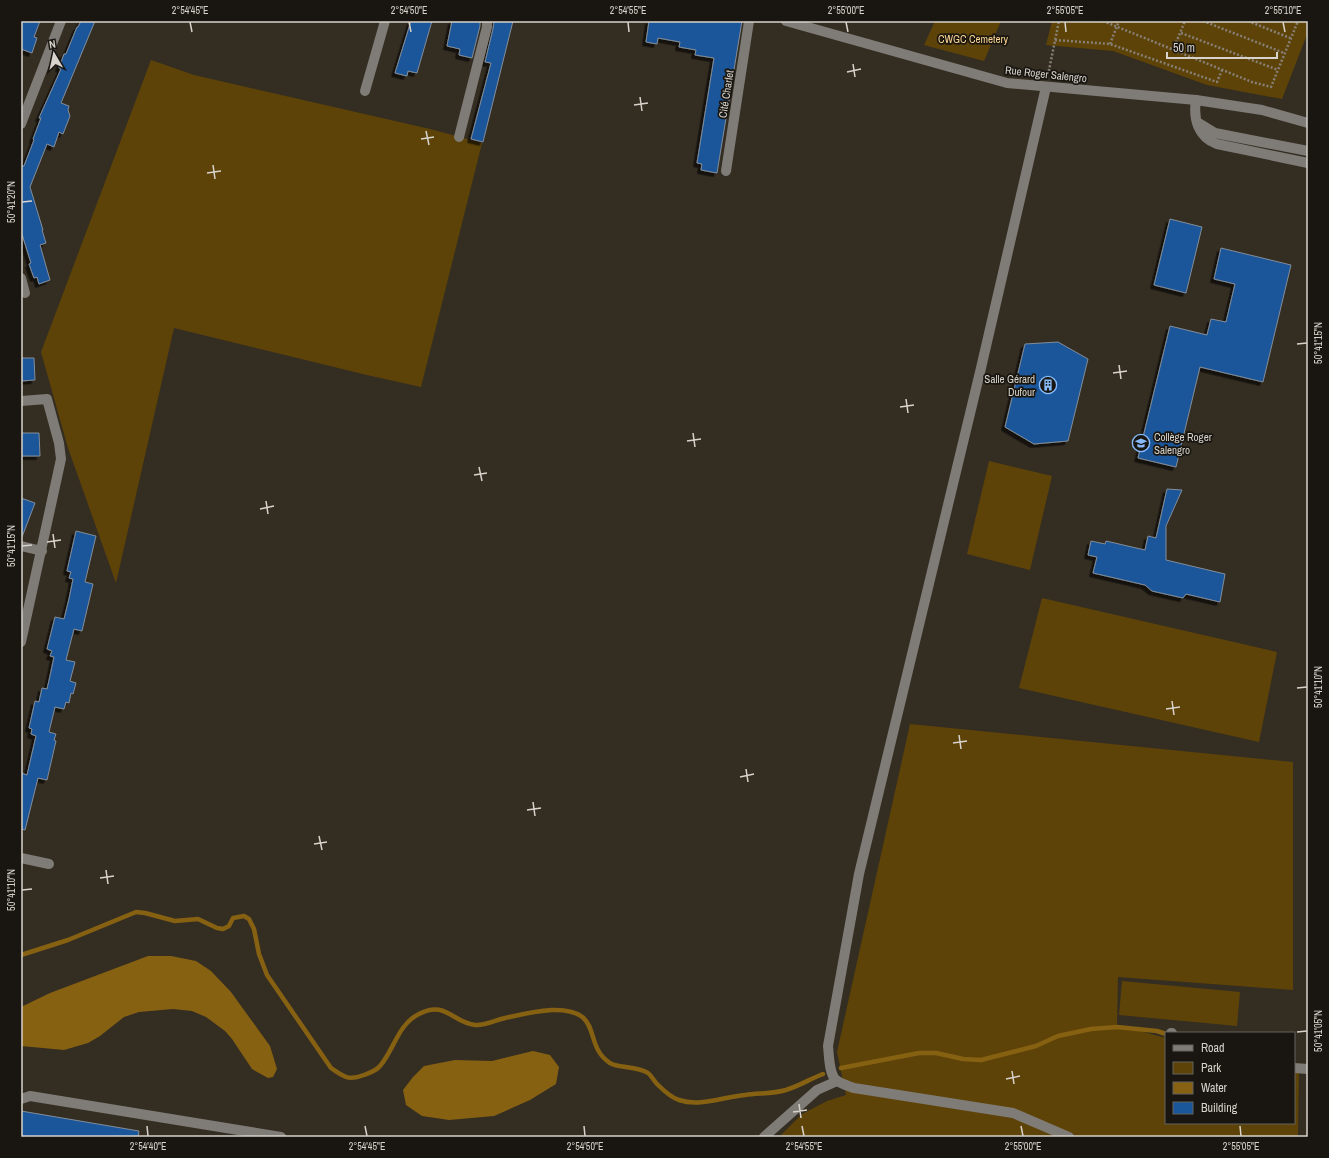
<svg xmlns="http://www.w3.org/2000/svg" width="1329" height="1158" viewBox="0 0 1329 1158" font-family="'Archivo Narrow',sans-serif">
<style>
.green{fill:#5e4308}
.water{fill:#866112}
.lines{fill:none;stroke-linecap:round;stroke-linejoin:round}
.stream{stroke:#866112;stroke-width:4.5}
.building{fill:#1a569a;stroke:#838d99;filter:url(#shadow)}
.path{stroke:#868077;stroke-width:2.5;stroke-dasharray:2 2;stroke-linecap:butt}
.minor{stroke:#7f7b76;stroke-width:10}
.ticks{fill:none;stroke:#d7d3cc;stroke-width:1.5}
.labels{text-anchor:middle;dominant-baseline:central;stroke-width:3.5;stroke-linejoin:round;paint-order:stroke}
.park-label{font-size:11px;fill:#f8d290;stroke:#191611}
.street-label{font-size:11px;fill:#d7d3cc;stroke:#191611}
.poi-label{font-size:11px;fill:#d7d3cc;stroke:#191611;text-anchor:end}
.neatline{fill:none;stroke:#d7d3cc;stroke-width:1.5}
.ticks-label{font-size:10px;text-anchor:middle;fill:#d7d3cc}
</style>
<defs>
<filter id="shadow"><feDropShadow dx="-3.5" dy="3.5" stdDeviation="0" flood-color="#0009"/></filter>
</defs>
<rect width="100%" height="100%" fill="#342d22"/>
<g class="green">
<path d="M935 21H1001L984 61 924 45Z"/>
<path d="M1052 21H1308V32L1282 99 1207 85 1113 51 1046 45Z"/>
<path d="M151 60 194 75 430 129 482 143 421 387 367 375 174 328 116 583 68 448 41 352Z"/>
<path d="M989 461 1052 476 1030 570 967 554Z"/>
<path d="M1042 598 1277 652 1259 742 1019 688Z"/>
<path d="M910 724 1293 762V990L1118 977 1117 1025 1166 1038V1123H1294V1071L1299 1073 1298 1137H779L802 1114 827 1101 846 1095 837 1052Z"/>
<path d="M1122 981 1240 992 1237 1026 1119 1015Z"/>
</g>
<g class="water">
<path d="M148 956H171L196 961 211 971 231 992 270 1046 277 1069 273 1077 268 1078 252 1069 232 1039 225 1031 206 1017 192 1011 173 1009 139 1012 124 1017 100 1036 88 1043 64 1050 21 1046V1007L50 993Z"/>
<path d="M533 1051 550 1055 559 1067 556 1084 530 1100 494 1116 449 1120 422 1116 406 1105 403 1090 413 1077 424 1066 455 1060 492 1061Z"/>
</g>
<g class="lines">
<g class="stream">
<path d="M21 955 68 940 136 912 145 913 175 921 198 919 217 928 223 929 229 926 233 918 244 916 249 919 254 929 259 954 267 975 331 1068C344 1077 348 1081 364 1075 369 1073 376 1071 380 1066 394 1050 398 1024 419 1014 445 1000 452 1022 475 1025 483 1026 494 1021 501 1019 518 1015 534 1011 552 1010 606 1009 581 1044 610 1063 616 1068 638 1066 648 1073 651 1075 654 1081 657 1084 662 1089 672 1098 679 1100 700 1107 723 1097 745 1095 759 1093 772 1094 786 1090 799 1086 810 1079 823 1074"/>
<path d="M841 1068 919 1053H936L963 1059 981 1060 1036 1046 1058 1036 1091 1029 1117 1027 1157 1031 1166 1034"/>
</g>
</g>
<g class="building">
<path d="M21 21H40L34 37 37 38 32 53 21 49Z"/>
<path d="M81 21H95L61 103 69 106 68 110 70 116 63 134 59 132 54 147 47 144 30 187 43 230H42L46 243 40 245 50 280 39 284 37 277 34 278 29 264 31 263 21 231V166H24L34 140 33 139 41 118H39L61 69 59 68 64 54H66L77 27H78Z"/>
<path d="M411 21H432L417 73 408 71 407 76 395 73Z"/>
<path d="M452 21H480V26L472 58 459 55 460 49 447 46Z"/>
<path d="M494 21H513L483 142 471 139 491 63 485 62 493 29Z"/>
<path d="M649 21H742L717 173 701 170 702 164 697 163 714 58 695 55 696 50 679 47 680 42 658 38 657 44 646 42Z"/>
<path d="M1170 219 1202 227 1186 293 1154 285Z"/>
<path d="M1221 248 1291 265 1263 382 1200 367 1176 467 1138 458 1170 326 1207 335 1211 319 1226 322 1235 284 1214 279Z"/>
<path d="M1058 342 1088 359 1068 441 1034 444 1005 427 1025 344Z"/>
<path d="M21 358H34L35 380 21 381Z"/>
<path d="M21 433H39L40 456H21Z"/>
<path d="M1167 489 1182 490 1166 526V560L1225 574 1220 602 1186 594 1183 598 1152 591 1145 585 1093 573 1097 557 1088 555 1091 541 1105 544 1106 541 1145 550 1148 536 1156 538Z"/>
<path d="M21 498 35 503 22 537H21Z"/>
<path d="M76 531 96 536 85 582 93 584 82 631 74 629 66 660 75 662 70 681 76 683 73 694 71 693 69 703 66 702 64 709 55 707 49 732 56 734 54 740 56 741 47 780 38 778 25 830 21 829V773L27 775 36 736 31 734 32 729 29 728 35 701 39 702 42 688 47 689 50 676 54 657 50 656 52 651 47 649 55 617 64 619 69 599 73 579 69 578 71 572 67 571Z"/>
<path d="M21 1111 139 1131 138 1137H21Z"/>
</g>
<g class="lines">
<g class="path">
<path d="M1103 21 1252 82 1271 87 1298 21"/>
<path d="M1203 21 1284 53"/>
<path d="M1248 21 1290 38"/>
<path d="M1181 33 1278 70"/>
<path d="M1055 40 1110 44 1217 82 1222 70"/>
<path d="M1110 44 1119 21"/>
<path d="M1173 50 1185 21"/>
<path d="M1048 75 1059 21"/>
</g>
<g class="minor">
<path d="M786 21 1007 83 1196 100 1262 110 1308 123"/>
<path d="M1046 87 981 368 859 874 828 1046C829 1055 829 1074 836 1080 841 1084 849 1086 854 1088L1013 1113 1069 1137"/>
<path d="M365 91 385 21"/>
<path d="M1196 100C1193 119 1198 137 1217 144L1308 163"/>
<path d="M1197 122 1215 133 1308 151"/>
<path d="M21 124 61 21"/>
<path d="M459 137 487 27V21"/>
<path d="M726 171 749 21"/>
<path d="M21 278 25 293"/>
<path d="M21 401 47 399 59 443 61 459 21 642"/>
<path d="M21 546 42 551"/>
<path d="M21 858 49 864"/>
<path d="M1171 1033H1172"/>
<path d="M1294 1068 1308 1069"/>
<path d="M21 1099 30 1096 281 1137"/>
<path d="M764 1137 817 1090 837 1081"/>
</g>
</g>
<path class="ticks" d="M190 22 192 32M409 22 411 32M628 22 629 32M846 22 848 32M1065 22 1066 32M1283 22 1285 32M853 64 855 77M847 72 861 69M640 97 642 111M634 105 648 103M426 131 429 145M421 139 434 137M213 165 215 179M207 173 221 171M22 202 32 201M1297 344 1307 343M1119 365 1121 379M1113 373 1127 371M906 399 908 413M900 407 914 405M693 433 695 447M687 441 701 439M479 467 482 481M474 475 487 473M266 501 268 514M260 509 274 506M53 534 55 548M47 542 61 540M22 546 32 545M1297 688 1307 687M1172 701 1174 715M1166 709 1180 707M959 735 961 749M953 743 967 741M746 769 748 782M740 777 754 774M533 802 535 816M527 810 541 808M319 836 322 850M314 844 327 842M106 870 108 884M100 878 114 876M22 890 32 889M1297 1032 1307 1031M1012 1071 1014 1084M1006 1079 1020 1076M799 1104 801 1118M793 1112 807 1110M147 1126 148 1136M365 1126 367 1136M584 1126 585 1136M802 1126 804 1136M1021 1126 1023 1136M1240 1126 1241 1136"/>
<defs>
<symbol id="building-ring" viewBox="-11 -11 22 22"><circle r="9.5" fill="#191611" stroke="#87bbfb" stroke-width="1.5"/><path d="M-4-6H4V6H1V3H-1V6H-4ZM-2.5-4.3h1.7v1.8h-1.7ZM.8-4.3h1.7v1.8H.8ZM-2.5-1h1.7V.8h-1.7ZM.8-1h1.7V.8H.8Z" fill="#87bbfb"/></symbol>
<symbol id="school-ring" viewBox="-11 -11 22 22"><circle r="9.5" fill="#191611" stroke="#87bbfb" stroke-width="1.5"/><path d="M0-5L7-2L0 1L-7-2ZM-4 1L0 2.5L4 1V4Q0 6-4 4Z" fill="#87bbfb"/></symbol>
</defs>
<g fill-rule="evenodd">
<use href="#building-ring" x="1038" y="375" width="20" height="20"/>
<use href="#school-ring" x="1131" y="433" width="20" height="20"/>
</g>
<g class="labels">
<g class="park-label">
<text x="973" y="39">CWGC Cemetery</text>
</g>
<g class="street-label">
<text transform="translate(1046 74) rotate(6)">Rue Roger Salengro</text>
<text transform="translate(726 94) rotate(-81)">Cité Charlet</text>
</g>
<g class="poi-label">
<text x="1035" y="379">Salle Gérard<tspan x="1035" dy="13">Dufour</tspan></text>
<text x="1154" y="437" text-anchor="start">Collège Roger<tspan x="1154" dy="13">Salengro</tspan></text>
</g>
</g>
<rect width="1329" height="1158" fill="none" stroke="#191611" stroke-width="44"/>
<rect x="1165" y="1032" width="130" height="92" fill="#191611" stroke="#65625c"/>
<rect x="1173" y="1045" width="20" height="6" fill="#7f7b76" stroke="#65625c"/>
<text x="1201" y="1052" font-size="12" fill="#d7d3cc">Road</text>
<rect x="1173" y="1062" width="20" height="12" fill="#5e4308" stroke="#65625c"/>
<text x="1201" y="1072" font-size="12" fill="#d7d3cc">Park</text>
<rect x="1173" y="1082" width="20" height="12" fill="#866112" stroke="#65625c"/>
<text x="1201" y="1092" font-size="12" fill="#d7d3cc">Water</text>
<rect x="1173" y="1102" width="20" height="12" fill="#1a569a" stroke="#65625c"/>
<text x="1201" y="1112" font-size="12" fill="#d7d3cc">Building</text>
<g transform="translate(54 54) rotate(351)" stroke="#191611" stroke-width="3" paint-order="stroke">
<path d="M0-3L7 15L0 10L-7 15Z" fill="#d7d3cc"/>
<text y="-6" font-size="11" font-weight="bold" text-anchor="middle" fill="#d7d3cc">N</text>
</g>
<path d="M1167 52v6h110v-6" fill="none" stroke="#d7d3cc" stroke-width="2"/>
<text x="1173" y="52" font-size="12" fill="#d7d3cc" stroke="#191611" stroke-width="3" paint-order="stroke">50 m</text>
<rect x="22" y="22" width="1285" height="1114" class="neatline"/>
<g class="ticks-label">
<text x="190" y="14">2°54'45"E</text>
<text x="409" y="14">2°54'50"E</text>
<text x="628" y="14">2°54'55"E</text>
<text x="846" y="14">2°55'00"E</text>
<text x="1065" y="14">2°55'05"E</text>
<text x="1283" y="14">2°55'10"E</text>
<text transform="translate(11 202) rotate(-90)" y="4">50°41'20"N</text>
<text transform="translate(1318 343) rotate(-90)" y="4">50°41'15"N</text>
<text transform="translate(11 546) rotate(-90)" y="4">50°41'15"N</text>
<text transform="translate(1318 687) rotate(-90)" y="4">50°41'10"N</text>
<text transform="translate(11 890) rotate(-90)" y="4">50°41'10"N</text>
<text transform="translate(1318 1031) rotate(-90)" y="4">50°41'05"N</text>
<text x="148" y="1150">2°54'40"E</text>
<text x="367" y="1150">2°54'45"E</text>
<text x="585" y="1150">2°54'50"E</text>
<text x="804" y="1150">2°54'55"E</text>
<text x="1023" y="1150">2°55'00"E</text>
<text x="1241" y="1150">2°55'05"E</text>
</g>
</svg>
